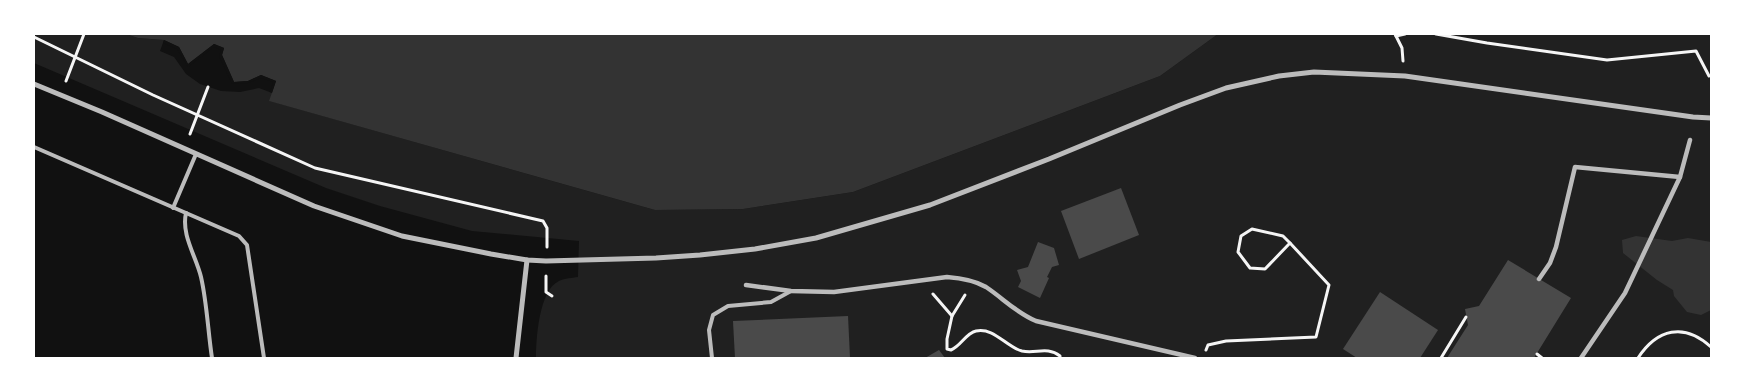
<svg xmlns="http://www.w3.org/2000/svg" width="1745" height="392" viewBox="0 0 1745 392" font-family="'Source Sans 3',sans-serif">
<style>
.green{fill:#202020}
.water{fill:#333}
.pier{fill:#111}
.building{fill:#4a4a4a}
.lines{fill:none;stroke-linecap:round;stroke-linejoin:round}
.path{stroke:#f5f5f5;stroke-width:3}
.service{stroke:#bcbcbc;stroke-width:4}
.pedestrian{stroke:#bcbcbc;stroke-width:4.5}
.minor{stroke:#bcbcbc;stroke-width:5}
</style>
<rect width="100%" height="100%" fill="#111"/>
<path class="green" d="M34 34H126L138 38 164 40 160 51 174 57 186 74 200 84 221 91 240 92 259 88 272 93 270 101 655 210 743 209 853 192 1160 76 1218 34H1711V358H536C536 339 539 290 559 281 565 278 572 278 578 277L579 241 472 231 380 206 326 188 34 63Z"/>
<g class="water">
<path d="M126 34H1218L1160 76 853 192 743 209 655 210 269 101 276 81 261 75 248 81 234 82 222 55 224 48 214 44 188 64 179 47 164 40 138 38Z"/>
<path d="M1636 236 1672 241 1688 238 1711 242V310L1701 315 1687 312 1674 296 1673 290 1657 280 1623 253 1622 240Z"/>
</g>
<path class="pier" d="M164 40 179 47 188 64 214 44 224 48 222 55 234 82 248 81 261 75 276 81 272 93 270 92 273 82 261 78 248 83 232 84 219 56 221 50 214 47 188 67 177 49 163 43Z"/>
<g class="building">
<path d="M1121 188 1139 235 1079 259 1061 211Z"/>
<path d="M1038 242 1054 248 1059 265 1052 267 1047 277 1049 278 1040 298 1018 287 1021 281 1017 270 1028 267Z"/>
<path d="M1508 260 1571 298 1534 358H1447L1468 325 1465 309 1479 306Z"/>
<path d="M1380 292 1438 330 1420 358H1357L1343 349Z"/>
<path d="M848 316 850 358H735L733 321Z"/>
<path d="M939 350 945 358H925Z"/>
</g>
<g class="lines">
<g class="path">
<path d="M1395 34 1402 48 1403 61"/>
<path d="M1436 34 1487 43 1607 60 1696 51 1709 76"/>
<path d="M1396 36 1405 34"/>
<path d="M34 37 153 95 315 168 543 221 547 228V247"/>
<path d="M66 81 84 34"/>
<path d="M190 134 208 87"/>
<path d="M1252 229 1283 236 1290 243 1265 269 1250 268 1238 252 1241 236Z"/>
<path d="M546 276V292L552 296"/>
<path d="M933 294 952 316 947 339V349L951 350C961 346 966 333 976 331 994 327 1006 347 1022 351 1036 354 1047 346 1060 356V358"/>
<path d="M952 316 965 295"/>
<path d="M1206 350 1208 345 1226 341 1316 337 1329 285 1290 243"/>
<path d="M1537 354 1542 358"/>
<path d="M1441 358 1466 317"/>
<path d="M1638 358C1657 329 1684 322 1711 347"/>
</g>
<g class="service">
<path d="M34 147 239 236 247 245 264 358"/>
<path d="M173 208 196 154"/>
<path d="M186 213C181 235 196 256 201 277 207 303 208 332 212 358"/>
<path d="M712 358 709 330 713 315 728 306 771 302 791 291"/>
</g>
<g class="pedestrian">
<path d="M1539 279 1550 263 1556 247 1575 167 1680 177"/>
<path d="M746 285 791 291 834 292 947 277C960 278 974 280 986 287 1004 299 1015 312 1036 321L1195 358"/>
<path d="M1581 358 1625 293 1680 177 1690 140"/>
</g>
<g class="minor">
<path d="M34 84 102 112 314 206 402 236 491 254 527 260 546 261 656 258 700 255 755 249 816 238 930 205 1049 159 1180 105 1226 88 1279 76 1314 72 1405 76 1693 117 1711 118"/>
<path d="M516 358 527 260"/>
</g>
</g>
<rect width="1745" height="392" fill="none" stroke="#ffffff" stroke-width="70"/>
</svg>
